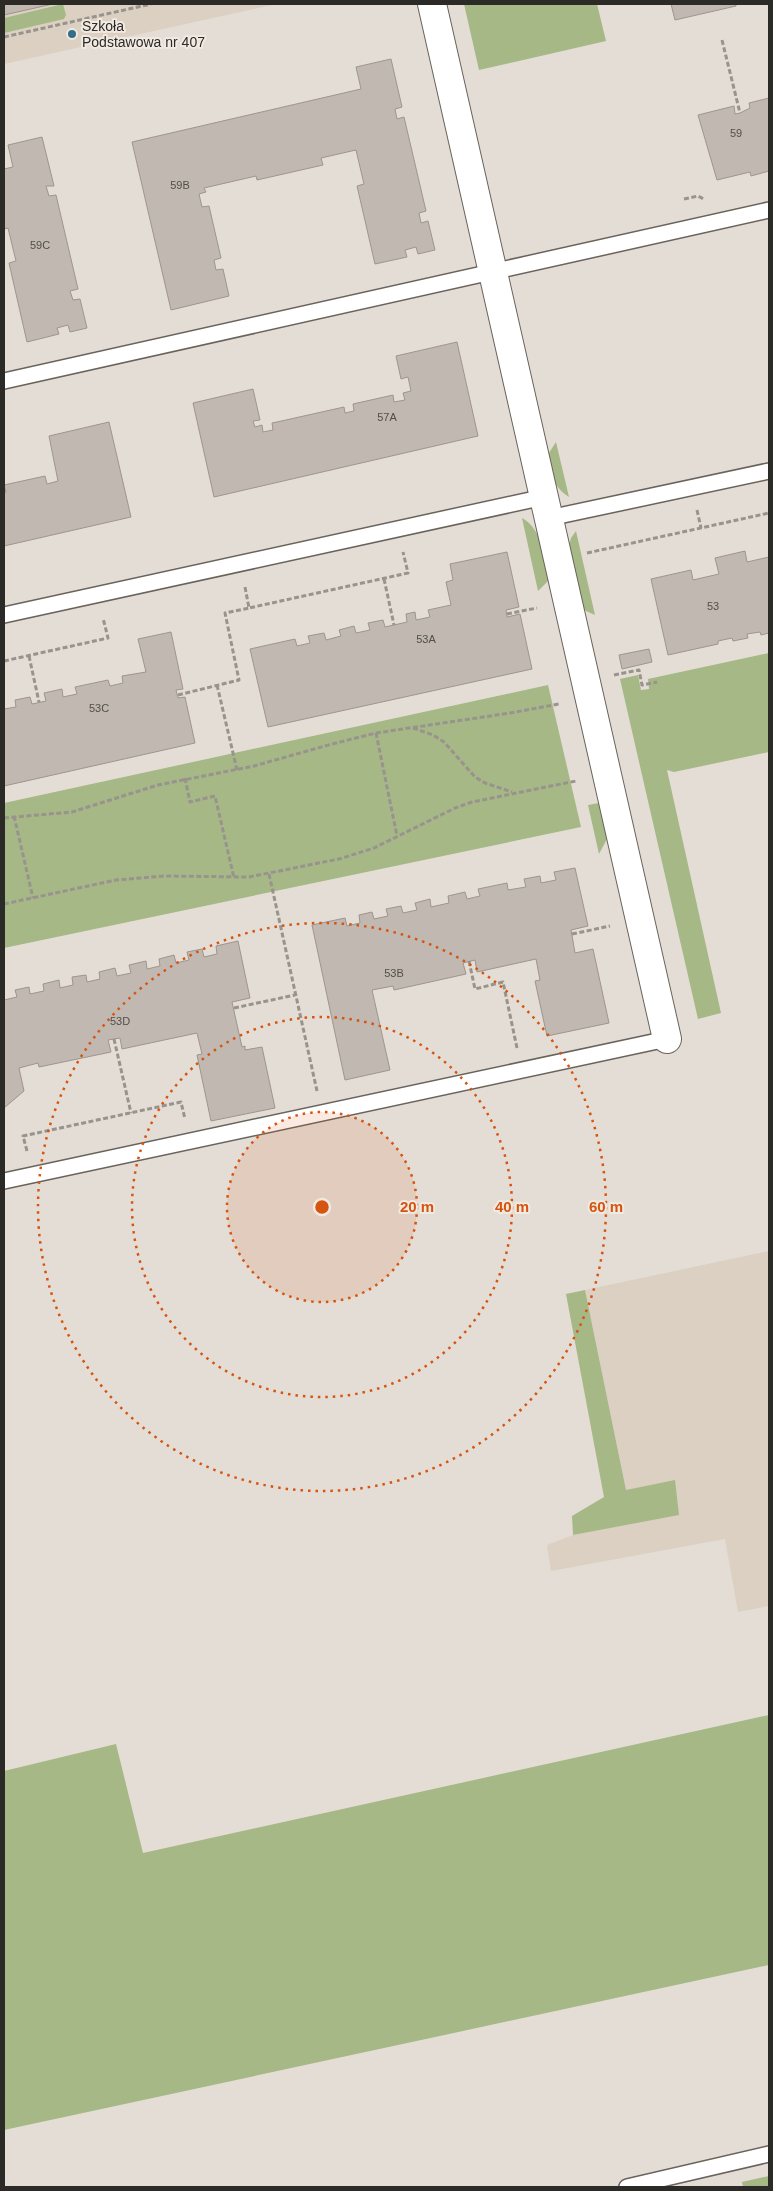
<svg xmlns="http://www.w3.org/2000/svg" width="773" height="2191" viewBox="0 0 773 2191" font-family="Helvetica,sans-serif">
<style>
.built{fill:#dbd0c2}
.green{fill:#a6b886}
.building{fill:#c0b8b1;stroke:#9d958e}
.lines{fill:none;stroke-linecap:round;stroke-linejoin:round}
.lane-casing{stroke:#69635c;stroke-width:18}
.street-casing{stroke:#69635c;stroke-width:30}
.path{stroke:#98938d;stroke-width:3;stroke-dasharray:5 2.5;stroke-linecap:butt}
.lane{stroke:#fff;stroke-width:15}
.street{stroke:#fff;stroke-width:28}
.ring{fill:none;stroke:#d5540f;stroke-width:2.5;stroke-dasharray:2.5 5}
.poi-dot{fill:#366d88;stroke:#f1eae2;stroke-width:2}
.labels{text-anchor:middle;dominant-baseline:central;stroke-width:4;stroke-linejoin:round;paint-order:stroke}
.number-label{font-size:11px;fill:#514e49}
.poi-label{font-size:14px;fill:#2c2a26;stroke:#f1eae2;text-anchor:start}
.centre{fill:#d5540f;stroke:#f1eae2;stroke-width:2.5}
.ring-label{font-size:15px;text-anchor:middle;font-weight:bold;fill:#d5540f;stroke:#f1eae2;stroke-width:4;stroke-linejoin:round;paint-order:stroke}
</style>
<rect width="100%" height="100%" fill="#e4ddd5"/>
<g class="built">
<path d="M4 4H277L4 64Z"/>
<path d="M769 1251V1606L738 1612 725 1539 551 1571 547 1545 573 1535 679 1514 626 1490 585 1290Z"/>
</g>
<g class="green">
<path d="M63 4 66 15 64 19 4 33V18Z"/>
<path d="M464 4H597L606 41 479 70Z"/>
<path d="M556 442 569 497C553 487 551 473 547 456Z"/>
<path d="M522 518C543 529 544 559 549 580L538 591Z"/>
<path d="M576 531 595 615 586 611 580 603 568 549 571 538Z"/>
<path d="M769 653V752L674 772 667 770 721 1013 698 1019 620 679 638 675 641 690 649 689 648 679Z"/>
<path d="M548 685 581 827 4 948V803Z"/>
<path d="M599 803 608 837 599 854 588 805Z"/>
<path d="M585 1290 626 1490 675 1480 679 1515 573 1535 572 1516 604 1497 566 1294Z"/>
<path d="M769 1715V1965L4 2130V1771L116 1744 143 1853Z"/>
<path d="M769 2176 768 2187H743L742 2182Z"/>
</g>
<g class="building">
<path d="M4 4H53L4 15Z"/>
<path d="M671 4H736V6L675 20Z"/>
<path d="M391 59 402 107 395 109 397 119 404 117 426 211 419 213 421 223 428 221 435 250 418 254 416 247 405 250 407 257 375 264 357 186 364 184 356 150 321 158 323 165 257 180 256 176 204 188 206 192 199 194 202 207 209 206 221 258 214 260 216 270 223 269 229 296 171 310 132 142 361 89 356 67Z"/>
<path d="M769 98V171L751 176 750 172 717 180 698 115 734 106 735 114 740 113 750 108 749 103Z"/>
<path d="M42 137 54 186H46L49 196 56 195 78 289 70 291 73 300 80 299 87 328 70 332 68 325 57 328 59 334 27 342 9 263 16 261 8 228 4 229V169L13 167 8 145Z"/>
<path d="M457 342 478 436 214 497 193 403 253 389 260 420 253 421 255 427 262 425 263 432 273 430 272 423 286 420 344 407 345 413 354 411 353 404 393 395 394 402 405 400 403 393 411 391 408 377 401 379 396 356Z"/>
<path d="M109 422 131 517 4 546V493L6 492 4 485 45 476 47 484 58 481 49 436Z"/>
<path d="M745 551 747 562 769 557V633L761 635 760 632 747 634 748 638 733 641 732 638 718 641V644L668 655 651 579 691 570 693 580 719 574 715 558Z"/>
<path d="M507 552 519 607 506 610 507 617 520 614 532 669 268 727 250 649 295 639 297 646 310 643 308 636 324 633 326 640 341 636 339 630 354 626 356 633 370 630 368 623 383 620 385 627 394 625 407 622 406 614 415 612 416 620 430 617 428 610 451 605 446 582 453 580 450 564Z"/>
<path d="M171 632 183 689 176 690 178 698 185 697 195 743 4 786V709L16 707 15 700 30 697 32 704 46 701 44 693 62 689 63 697 77 694 75 687 108 680 110 686 123 683 122 676 146 672 138 639Z"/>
<path d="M649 649 652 662 622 669 619 655Z"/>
<path d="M575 868 588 926 571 930 575 953 593 949 609 1023 547 1036 535 981 540 980 536 959 477 972 475 960 463 963 466 974 394 990 393 986 372 990 390 1070 345 1080 312 925 345 918 347 926 360 923 359 915 372 912 374 919 388 916 386 909 401 906 403 913 417 910 415 903 430 899 431 907 449 903 448 896 465 892 467 899 480 896 478 889 507 883 508 890 526 887 524 879 540 876 541 883 556 880 554 872Z"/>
<path d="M238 941 250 998 232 1002 242 1047 245 1046V1050L262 1047 275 1108 211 1121 197 1055 202 1054 197 1033 122 1049 120 1038 108 1040 111 1052 39 1067 38 1063 19 1068 24 1091 4 1108V1000L17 997 15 990 29 987 30 994 44 991 43 984 59 980 60 988 73 985 72 977 86 975 87 982 100 979 99 972 115 968 117 976 131 973 129 965 146 961 147 969 160 966 159 959 174 955 176 963 189 960 187 952 202 949 204 957 217 954 216 946Z"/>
</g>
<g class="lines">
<defs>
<g id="lane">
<path d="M4 381 769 210"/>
<path d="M549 518 769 471"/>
<path d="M4 615 544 497"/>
<path d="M4 1181 667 1039"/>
<path d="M627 2187 769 2154"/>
</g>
<path id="street" d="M432 4 667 1039"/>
</defs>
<use href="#lane" class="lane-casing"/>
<use href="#street" class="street-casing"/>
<g class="path">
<path d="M4 37 151 4"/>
<path d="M722 40 740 113"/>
<path d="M684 199 698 196 704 199"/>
<path d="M697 510 701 528"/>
<path d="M587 553 769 513"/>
<path d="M384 579 394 625"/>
<path d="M245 587 249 608 408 573 403 552"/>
<path d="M507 614 537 608"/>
<path d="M29 656 39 702"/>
<path d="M4 661 108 638 103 618"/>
<path d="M614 675 639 670 642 685 657 682"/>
<path d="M217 685 237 770"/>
<path d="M178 695 239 680 225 613 249 608"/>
<path d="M413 728 433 735 444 742 475 777 485 783 512 792"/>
<path d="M376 733 397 836"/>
<path d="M185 778 190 802 215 796 234 878"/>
<path d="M14 816 33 898"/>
<path d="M4 818 72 812 158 785 254 766 332 744 376 733 510 713 559 704"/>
<path d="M269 874 317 1091"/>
<path d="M4 904 116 880 165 876 249 877 339 859 374 848 455 808 472 802 576 781"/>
<path d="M572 934 610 926"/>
<path d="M469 961 475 989 503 982 517 1048"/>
<path d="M234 1008 295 995"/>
<path d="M114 1039 131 1113"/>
<path d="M27 1151 23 1136 181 1102 185 1119"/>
</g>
<use href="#lane" class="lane"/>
<use href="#street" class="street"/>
</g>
<circle cx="322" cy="1207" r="95" fill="#d5540f" fill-opacity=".12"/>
<g class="ring">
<circle cx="322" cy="1207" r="95"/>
<circle cx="322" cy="1207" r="190"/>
<circle cx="322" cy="1207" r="284"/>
</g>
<circle class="poi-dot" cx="72" cy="34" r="5"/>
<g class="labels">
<g class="number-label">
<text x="736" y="133">59</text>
<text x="180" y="185">59B</text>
<text x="40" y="245">59C</text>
<text x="387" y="417">57A</text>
<text x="713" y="606">53</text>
<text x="426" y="639">53A</text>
<text x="99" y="708">53C</text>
<text x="394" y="973">53B</text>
<text x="120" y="1021">53D</text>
</g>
<g class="poi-label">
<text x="82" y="26">Szkoła<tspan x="82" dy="16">Podstawowa nr 407</tspan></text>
</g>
</g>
<circle cx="322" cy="1207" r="8" class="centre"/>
<g class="ring-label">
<text x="417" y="1212">20 m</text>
<text x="512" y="1212">40 m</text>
<text x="606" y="1212">60 m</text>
</g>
<rect width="773" height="2191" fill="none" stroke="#2c2a26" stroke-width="10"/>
</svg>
